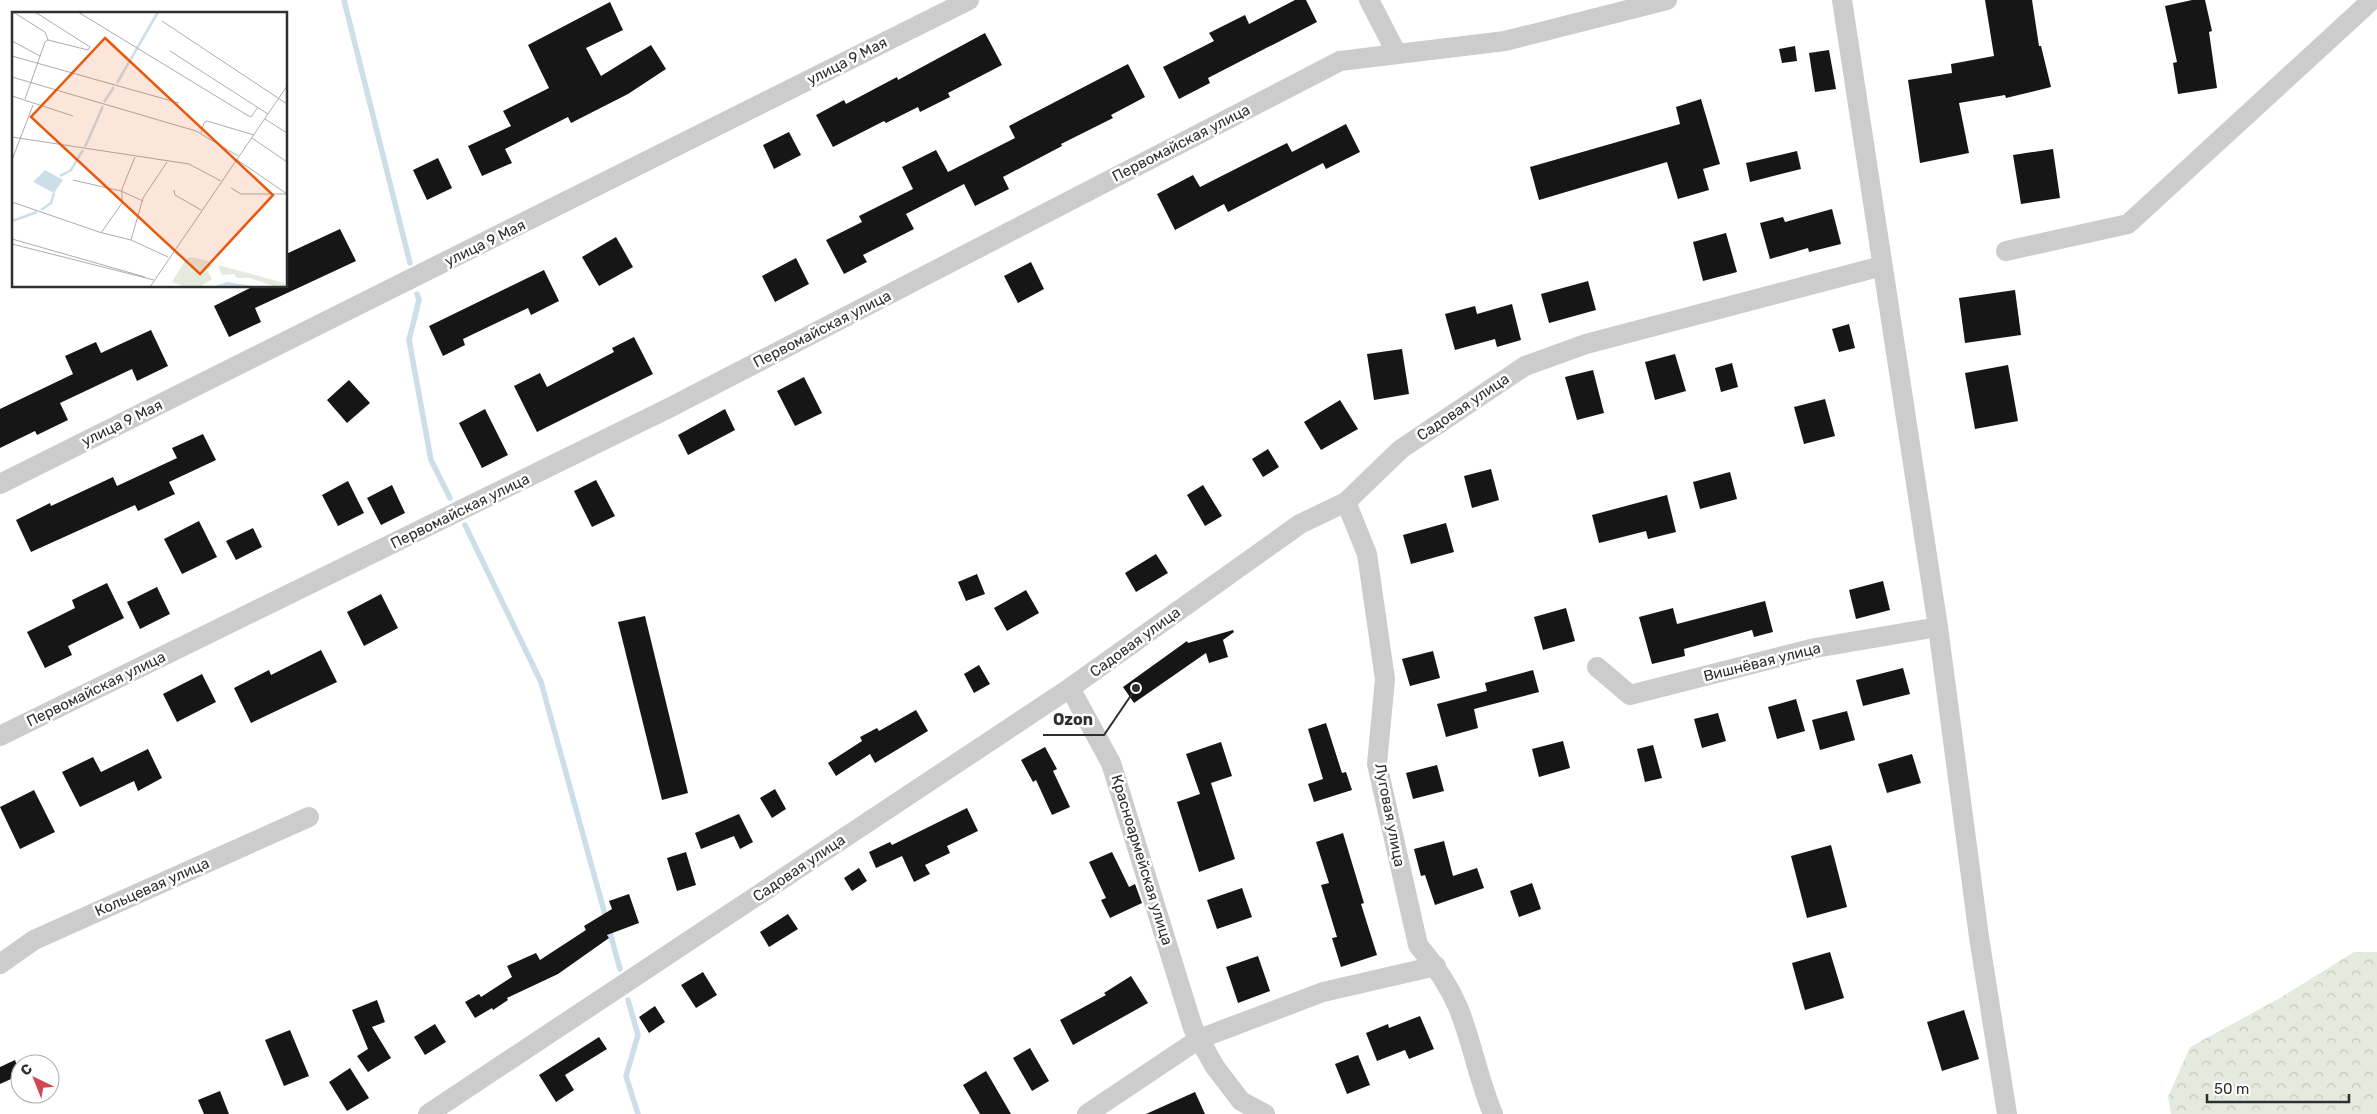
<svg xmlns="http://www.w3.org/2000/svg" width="2377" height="1114" viewBox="0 0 2377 1114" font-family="Rubik,sans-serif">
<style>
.forest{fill:url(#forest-crowns)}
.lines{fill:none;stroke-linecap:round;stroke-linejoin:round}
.stream{stroke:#ccdee8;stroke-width:5.5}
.building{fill:#161616}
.minor{stroke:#ccc;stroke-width:20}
.labels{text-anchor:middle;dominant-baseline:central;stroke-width:5;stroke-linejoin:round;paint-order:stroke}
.street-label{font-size:15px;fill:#2f2f2f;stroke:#fff}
.inset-river{fill:none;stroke:#ccdee8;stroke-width:2.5}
.inset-road{fill:none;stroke:#acacac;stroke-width:1}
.view{fill:#e8590c;fill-opacity:0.15;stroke:#e8590c;stroke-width:2.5}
.inset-edge{fill:none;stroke:#2f2f2f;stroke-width:2.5}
.leader{fill:none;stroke:#2f2f2f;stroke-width:2}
.callout-dot{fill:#2f2f2f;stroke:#fff;stroke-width:2}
.callout-label{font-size:16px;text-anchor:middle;font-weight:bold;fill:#2f2f2f;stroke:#fff;stroke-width:5;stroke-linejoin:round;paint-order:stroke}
</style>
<defs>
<pattern id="forest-crowns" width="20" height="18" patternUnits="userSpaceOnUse" patternTransform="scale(1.25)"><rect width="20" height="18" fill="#e5eade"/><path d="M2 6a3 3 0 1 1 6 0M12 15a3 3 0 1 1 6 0" fill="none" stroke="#c5c9bf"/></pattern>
</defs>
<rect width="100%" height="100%" fill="#fff"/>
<path class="forest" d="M2354 952H2377V1114H2171L2168 1097 2190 1047 2280 998Z"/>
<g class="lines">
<g class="stream">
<path d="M344 0 410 263"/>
<path d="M417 294 419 300 409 340 431 460 450 498"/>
<path d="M465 525 541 682 620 969"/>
<path d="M628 1000 638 1035 626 1076 638 1114"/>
</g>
</g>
<g class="building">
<path d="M1295 0H1306L1317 22 1208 78 1210 83 1179 99 1163 67 1214 41 1209 33 1245 15 1249 24Z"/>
<path d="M1985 0H2032L2039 46H2041L2051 87 2006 98 2005 95 1959 103 1969 153 1920 163 1908 80 1952 73 1951 64 1994 56Z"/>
<path d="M2192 0H2205L2212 31 2209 32 2217 88 2178 94 2173 63 2177 62 2165 6Z"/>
<path d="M610 2 623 30 586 48 601 76 651 45 666 69 628 94 571 123 568 117 505 149 512 163 482 176 468 146 511 126 503 111 549 88 528 45Z"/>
<path d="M985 33 1002 65 948 93 950 97 920 112 918 107 886 123 884 121 833 147 816 115 844 100 846 104 897 77 898 80Z"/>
<path d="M1795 46 1797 61 1782 63 1779 49Z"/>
<path d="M1829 50 1836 89 1815 92 1809 53Z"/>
<path d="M1128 64 1145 97 1111 115 1113 118 1061 144 1062 146 1003 177 1009 189 975 206 964 184 906 214 914 229 863 255 867 262 844 274 826 240 862 222 859 216 913 189 902 167 936 150 948 172 1015 138 1009 126Z"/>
<path d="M1701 99 1720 164 1703 169 1709 190 1678 199 1667 162 1539 200 1530 167 1680 124 1676 107Z"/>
<path d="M1346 124 1360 152 1326 169 1323 163 1228 212 1224 204 1175 230 1157 194 1193 175 1200 187 1287 143 1292 152Z"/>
<path d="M789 132 801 155 774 169 763 145Z"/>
<path d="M2053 149 2060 198 2021 204 2013 155Z"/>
<path d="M1797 151 1801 169 1750 182 1746 163Z"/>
<path d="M438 158 452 188 427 200 413 170Z"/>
<path d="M1832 209 1841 244 1809 252 1808 248 1770 259 1760 223 1783 217 1785 222Z"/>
<path d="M340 229 356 261 255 308 261 322 229 337 214 306 254 286H286V254Z"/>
<path d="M1726 233 1737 272 1703 281 1693 242Z"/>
<path d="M616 237 633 267 599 286 582 257Z"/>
<path d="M796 258 809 284 775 302 762 276Z"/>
<path d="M1031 262 1044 289 1018 303 1004 276Z"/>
<path d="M544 270 559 301 531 315 528 308 463 339 465 345 443 356 429 326Z"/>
<path d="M1588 281 1596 310 1549 323 1541 294Z"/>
<path d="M2015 290 2021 335 1965 343 1959 298Z"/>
<path d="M1512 304 1521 340 1497 347 1495 339 1455 350 1445 314 1475 306 1477 314Z"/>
<path d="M1849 324 1855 348 1839 352 1832 329Z"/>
<path d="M151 330 168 366 137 381 132 369 60 403 68 420 37 435 35 431 0 448V409L73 374 65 356 96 342 101 353Z"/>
<path d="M634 337 653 374 537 432 514 386 540 373 547 387 614 352 612 348Z"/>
<path d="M1402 349 1409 394 1374 400 1367 354Z"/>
<path d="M1675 354 1686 391 1655 400 1645 362Z"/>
<path d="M1732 363 1738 387 1721 392 1715 368Z"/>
<path d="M2008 365 2018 421 1975 429 1965 373Z"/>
<path d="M1593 370 1604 413 1577 420 1565 377Z"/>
<path d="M804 377 822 413 795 426 777 391Z"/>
<path d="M349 380 370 403 347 423 327 400Z"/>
<path d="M1825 399 1835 436 1804 444 1794 407Z"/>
<path d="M1340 400 1358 429 1321 450 1304 422Z"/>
<path d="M485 409 508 455 482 468 459 423Z"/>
<path d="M725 409 735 430 688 455 678 435Z"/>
<path d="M203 434 216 460 169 482 175 494 138 511 135 505 31 552 16 520 50 503 51 506 113 477 117 486 177 458 172 448Z"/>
<path d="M1268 449 1279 467 1263 477 1252 459Z"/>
<path d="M1491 469 1499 500 1472 508 1464 476Z"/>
<path d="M1730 472 1737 499 1700 509 1693 482Z"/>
<path d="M596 480 615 516 592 527 574 491Z"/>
<path d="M348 481 364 513 338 526 322 495Z"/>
<path d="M392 485 405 513 381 525 367 498Z"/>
<path d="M1203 485 1222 516 1205 526 1187 495Z"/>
<path d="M1667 495 1676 532 1648 539 1646 531 1599 543 1592 515Z"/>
<path d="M199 521 217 557 182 574 164 539Z"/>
<path d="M1446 523 1454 552 1411 564 1403 535Z"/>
<path d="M253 528 262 547 236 560 226 541Z"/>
<path d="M1156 554 1168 573 1136 592 1125 573Z"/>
<path d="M977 574 985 594 966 601 958 582Z"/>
<path d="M1883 581 1890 610 1856 619 1849 590Z"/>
<path d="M107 583 124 618 68 646 72 655 45 668 27 632 75 608 72 600Z"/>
<path d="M157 587 170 614 140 629 127 602Z"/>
<path d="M1026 590 1039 613 1007 631 994 608Z"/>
<path d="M381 594 398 628 364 646 347 612Z"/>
<path d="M1765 601 1773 632 1754 637 1752 630 1684 649 1685 656 1652 664 1639 617 1673 608 1677 624Z"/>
<path d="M1566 608 1575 641 1543 650 1534 617Z"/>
<path d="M645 616 688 793 662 800 618 622Z"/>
<path d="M1233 630 1234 632 1223 640 1228 657 1209 663 1206 653 1134 703 1123 687 1187 641 1188 643Z"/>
<path d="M321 650 337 682 251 723 234 688 269 670 271 675Z"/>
<path d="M1433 651 1440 678 1410 686 1402 659Z"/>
<path d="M979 665 990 684 974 693 964 674Z"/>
<path d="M1903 668 1910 694 1863 706 1856 680Z"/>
<path d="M1533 670 1539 692 1474 709 1478 728 1446 737 1437 704 1487 691 1485 683Z"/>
<path d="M202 674 216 702 177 722 163 694Z"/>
<path d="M1796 699 1805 731 1777 739 1768 707Z"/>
<path d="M916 710 928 731 875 763 870 754 836 776 828 763 862 741 860 737 877 728 879 731Z"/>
<path d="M1847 711 1855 740 1820 750 1812 720Z"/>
<path d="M1718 713 1726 741 1702 748 1694 719Z"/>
<path d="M1326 723 1342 773 1346 772 1352 790 1314 802 1308 784 1323 779 1308 729Z"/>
<path d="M1563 741 1570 768 1539 777 1532 749Z"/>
<path d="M1221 742 1232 776 1211 783 1235 859 1199 872 1177 802 1200 794 1186 754Z"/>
<path d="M1653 745 1662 778 1645 782 1637 749Z"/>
<path d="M1045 747 1057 769 1053 771 1070 807 1052 815 1036 780 1033 782 1021 760Z"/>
<path d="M148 749 162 778 138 791 134 781 80 807 62 772 93 757 101 772Z"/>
<path d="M1912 754 1921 783 1887 793 1878 764Z"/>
<path d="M1437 765 1444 791 1413 799 1406 773Z"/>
<path d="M775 789 786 809 772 818 760 798Z"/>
<path d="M34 790 55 832 20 849 0 807Z"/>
<path d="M967 808 978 831 947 846 950 853 925 865 930 874 914 882 902 856 876 868 869 852 890 842 892 845Z"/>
<path d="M739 814 753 842 740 849 734 836 701 849 695 833Z"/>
<path d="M1343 833 1364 903 1361 904 1377 955 1341 967 1332 938 1337 937 1321 885 1329 883 1316 842Z"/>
<path d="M1444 841 1453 876 1477 868 1484 888 1435 905 1425 875 1421 876 1414 849Z"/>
<path d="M1831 845 1847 907 1807 918 1791 856Z"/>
<path d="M686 852 696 885 677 891 667 858Z"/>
<path d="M1112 852 1129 887 1135 884 1142 903 1110 918 1101 900 1106 898 1089 862Z"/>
<path d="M859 868 867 881 852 891 844 878Z"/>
<path d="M1532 883 1541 909 1519 917 1510 891Z"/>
<path d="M1242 888 1252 917 1217 929 1207 900Z"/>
<path d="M629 894 639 923 607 935 609 938 558 974 507 998 508 1000 493 1010 492 1008 475 1018 465 1002 479 994 481 997 512 977 507 966 536 953 540 960 586 930 584 926 612 909 609 901Z"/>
<path d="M788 914 798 929 769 947 760 932Z"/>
<path d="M1830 952 1844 998 1805 1010 1792 963Z"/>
<path d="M1258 956 1270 991 1238 1003 1226 967Z"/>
<path d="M703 972 717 995 696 1008 681 985Z"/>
<path d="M1131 976 1148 1003 1073 1045 1060 1020 1106 995 1104 993Z"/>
<path d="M377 1000 385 1022 372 1027 391 1058 368 1072 357 1056 368 1049 352 1010Z"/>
<path d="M655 1006 665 1022 649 1033 639 1017Z"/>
<path d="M1964 1010 1979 1059 1942 1071 1927 1022Z"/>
<path d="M1420 1016 1434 1049 1409 1059 1405 1050 1377 1061 1366 1033 1388 1024 1389 1028Z"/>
<path d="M435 1024 446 1042 425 1055 414 1037Z"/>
<path d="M290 1030 309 1076 284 1086 265 1040Z"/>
<path d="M599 1037 607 1049 565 1075 574 1090 556 1102 539 1075Z"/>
<path d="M1030 1048 1049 1081 1032 1091 1013 1058Z"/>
<path d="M1358 1055 1370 1085 1347 1094 1335 1064Z"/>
<path d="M15 1060 20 1075 0 1084V1067Z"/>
<path d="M350 1068 369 1098 347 1111 329 1082Z"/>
<path d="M986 1071 1011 1114H980L963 1085Z"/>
<path d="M220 1091 229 1114H204L198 1100Z"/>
<path d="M1195 1092 1205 1114H1146Z"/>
</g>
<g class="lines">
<g class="minor">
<path d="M1369 0 1397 54"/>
<path d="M1842 0 1938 627 1979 937 2007 1114"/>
<path d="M2006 251 2128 224 2372 0"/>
<path d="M0 484 969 0"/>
<path d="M1346 502 1367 554 1385 679 1377 764 1418 945C1434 964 1448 984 1458 1007 1472 1041 1478 1079 1493 1114"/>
<path d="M1597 667 1630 695 1815 648 1938 627"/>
<path d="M1070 688 1111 763 1193 1028 1215 1067 1241 1101 1265 1114"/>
<path d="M0 736 669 408 1340 61 1505 41 1667 0"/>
<path d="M0 964 34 940 309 817"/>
<path d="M428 1114 1070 688 1300 524 1346 502 1401 449 1525 366 1586 344 1882 266"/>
<path d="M1087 1114 1199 1039 1323 992 1436 966"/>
</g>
</g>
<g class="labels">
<g class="street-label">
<text transform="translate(847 61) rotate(-27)">улица 9 Мая</text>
<text transform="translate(1181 143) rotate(-27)">Первомайская улица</text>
<text transform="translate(485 243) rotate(-26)">улица 9 Мая</text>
<text transform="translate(822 329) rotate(-27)">Первомайская улица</text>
<text transform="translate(1463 407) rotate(-34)">Садовая улица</text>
<text transform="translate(122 423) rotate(-26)">улица 9 Мая</text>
<text transform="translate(460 511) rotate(-26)">Первомайская улица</text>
<text transform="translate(1135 642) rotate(-36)">Садовая улица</text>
<text transform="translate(1762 662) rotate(-14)">Вишнёвая улица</text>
<text transform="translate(96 689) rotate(-26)">Первомайская улица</text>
<text transform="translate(1390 815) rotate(79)">Луговая улица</text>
<text transform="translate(1142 860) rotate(73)">Красноармейская улица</text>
<text transform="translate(799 868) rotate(-34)">Садовая улица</text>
<text transform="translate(152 887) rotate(-24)">Кольцевая улица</text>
</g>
</g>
<g transform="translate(12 12)">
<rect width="275" height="275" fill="#fff"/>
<path d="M179 245 197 249 201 254 195 258 200 267 188 275H174L160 270 174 247ZM206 253 272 271 275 275H264L238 266H225L222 262 210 263Z" fill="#e5eade"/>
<path d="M33 158 51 168 42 181 21 170ZM215 270 248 275H200Z" fill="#ccdee8"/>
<path class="inset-river" d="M105 71 146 0M92 90 102 75M73 135 91 94M48 164 59 158 71 138M29 198 39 191 42 181M0 209 25 200"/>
<path class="inset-road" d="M1 0 33 20 36 28M23 0 78 35M66 0 235 103 239 105 246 95M150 9 275 92M36 28 76 38 78 35M0 29 28 44M158 39 256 102M0 44 167 91M0 65 184 119 226 144M0 84 61 104M13 87 33 30 36 28M253 107 275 121M189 121 192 111 195 109 242 123M0 125 177 152 209 169M240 126 275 150M224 147 275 182M0 148 21 93M61 168 109 179 131 189M219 176 229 182H274M162 178 163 183 189 198M0 190 87 220 119 228 156 245M89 221 110 191V177L123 145M0 227 133 265M119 228 131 186 155 150M0 232 142 268M138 275 275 74"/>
<path class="view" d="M93 26 261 183 188 262 19 105Z"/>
<rect width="275" height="275" class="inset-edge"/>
</g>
<path class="leader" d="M1136 688L1104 735H1043"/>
<circle class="callout-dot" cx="1136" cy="688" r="5"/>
<g class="callout-label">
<text x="1073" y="725">Ozon</text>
</g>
<g transform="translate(35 1079) rotate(317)"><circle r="24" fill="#ffffff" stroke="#acacac"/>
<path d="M0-4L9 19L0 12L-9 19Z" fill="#d24554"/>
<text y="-8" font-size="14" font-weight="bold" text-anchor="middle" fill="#2f2f2f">С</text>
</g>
<path d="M2207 1094v8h142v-8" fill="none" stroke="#2f2f2f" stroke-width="2.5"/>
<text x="2214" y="1094" font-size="15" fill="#2f2f2f" stroke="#ffffff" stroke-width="4" paint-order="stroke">50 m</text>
</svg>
